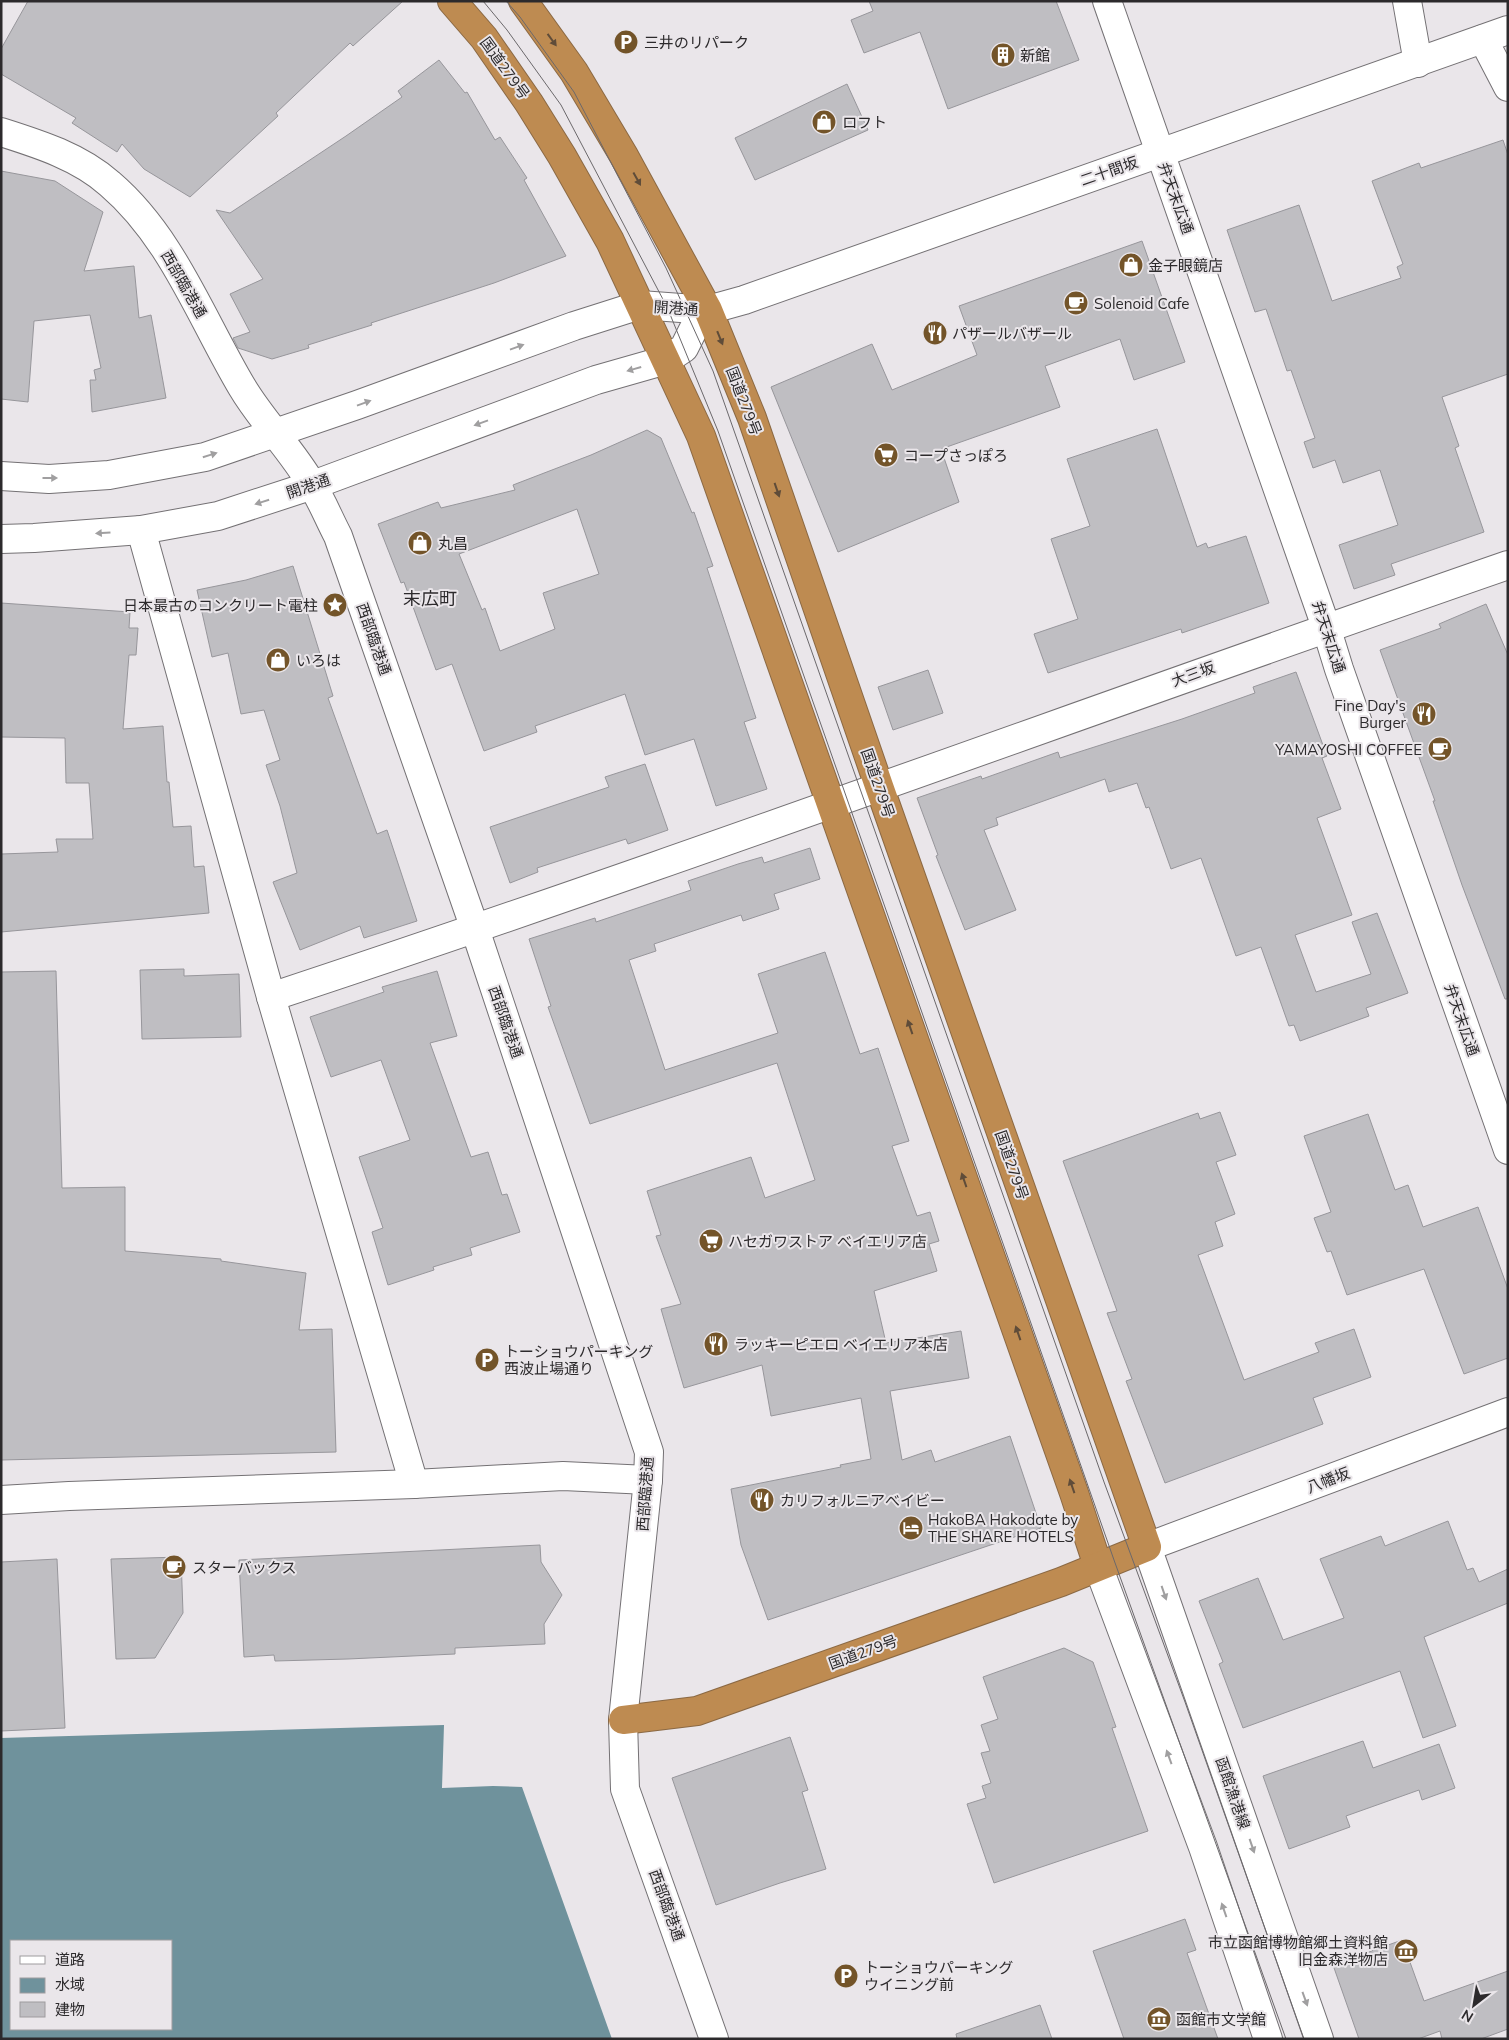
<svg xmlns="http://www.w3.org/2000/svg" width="1509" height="2040" viewBox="0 0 1509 2040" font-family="Mulish,'Noto Sans JP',sans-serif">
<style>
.water{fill:#6f929c;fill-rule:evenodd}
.building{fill:#bfbec2;stroke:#97969b;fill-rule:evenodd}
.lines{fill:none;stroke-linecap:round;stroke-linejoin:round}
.street-casing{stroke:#747174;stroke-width:30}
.secondary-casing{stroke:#747174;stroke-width:30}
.highway-casing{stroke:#8b6944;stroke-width:30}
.street{stroke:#fff;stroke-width:28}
.secondary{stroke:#fff;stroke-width:28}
.highway{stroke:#be8b51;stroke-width:28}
.tram{stroke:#6b686b;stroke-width:1}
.oneway{fill:#5f4c39}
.oneway2{fill:#a09fa0}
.labels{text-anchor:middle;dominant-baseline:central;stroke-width:4;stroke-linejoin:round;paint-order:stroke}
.poi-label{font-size:15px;fill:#2c2a2c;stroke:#eae6ea;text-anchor:start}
.street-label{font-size:15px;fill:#2c2a2c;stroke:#eae6ea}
.quarter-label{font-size:18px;fill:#2c2a2c;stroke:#eae6ea}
</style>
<rect width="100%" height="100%" fill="#eae6ea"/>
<path class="water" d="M444 1725 442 1788 493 1786 522 1787 612 2039H1V1738ZM11 1941H171V2029H11Z"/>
<g class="building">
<path d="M28 1H403L353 46 350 43 276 113 278 116 190 197 144 169 122 144 117 152 72 123 76 118 1 74V49Z"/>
<path d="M869 1H1056L1079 60 948 109 920 32 864 53 851 20 873 11Z"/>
<path d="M439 60 465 93 467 92 495 140 500 137 527 178 524 180 566 256 494 283 371 323 372 325 308 345 309 348 272 359 238 348 233 338 250 332 230 294 263 279 216 210 230 213 346 136 402 97 398 91Z"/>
<path d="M847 84 868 130 755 180 735 138Z"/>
<path d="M1503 140 1508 155V374L1442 397 1459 446 1455 448 1484 532 1391 564 1395 575 1354 589 1339 545 1398 525 1380 470 1343 483 1335 460 1313 468 1304 442 1315 438 1291 370 1287 371 1266 309 1255 312 1227 230 1299 205 1332 301 1401 278 1397 267 1403 264 1372 181 1419 163 1421 168Z"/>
<path d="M1 171 55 181 103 212 84 271 134 266 139 318 151 315 166 398 92 412 90 380H96L94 370 101 368 90 315 34 321 28 402 1 399Z"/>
<path d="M1142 241 1185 362 1134 380 1120 339 1045 366 1060 407 941 449 959 502 838 552 771 387 872 344 892 390 977 355 959 306Z"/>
<path d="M1157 429 1197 547 1206 543 1208 548 1246 536 1269 603 1182 633 1181 629 1048 673 1034 634 1078 619 1051 539 1090 526 1067 459Z"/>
<path d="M647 430 661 438 692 513 694 512 713 566 707 568 756 718 744 722 767 789 716 806 694 739 645 755 625 694 535 726 537 732 484 751 452 664 436 670 404 582 401 583 378 524 438 502 441 508 515 490 513 485 591 455ZM577 509 599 574 543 593 555 629 500 651 485 608 482 610 459 554Z"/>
<path d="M293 566 333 696 328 698 377 834 387 830 417 921 364 938 360 926 300 950 273 882 297 873 280 806 266 765 280 760 264 710 241 714 228 653 212 657 197 590 246 580Z"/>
<path d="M1 603 130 612 129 628H138L136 655H129L123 729 163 726 167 782H169L173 827 191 826 194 867 204 866 209 913 1 932V854L58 852 56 839H93L89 783H66L65 738 1 737Z"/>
<path d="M1486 604 1508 655V999H1505L1462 885 1433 801H1435L1380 650 1441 628 1439 624Z"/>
<path d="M928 670 943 713 893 730 878 687Z"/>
<path d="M1296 672 1327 756 1322 758 1341 809 1317 818 1352 915 1295 935 1316 992 1371 974 1352 922 1377 913 1408 993 1366 1008 1369 1016 1300 1041 1294 1025 1289 1026 1261 947 1236 956 1201 858 1171 869 1149 807 1146 808 1137 783 1109 792 1105 779 996 818 998 825 984 830 1016 910 965 930 936 856 938 855 917 798 981 776 982 779 1058 752 1060 758 1182 719 1255 693 1253 687Z"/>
<path d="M645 764 668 830 628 844 626 839 537 868 538 872 510 883 490 827 609 787 605 777Z"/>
<path d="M810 848 820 879 774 894 779 909 743 921 741 915 654 944 656 951 629 960 665 1070 778 1033 758 974 825 952 860 1054 878 1048 909 1141 892 1146 917 1216 930 1212 939 1241 929 1244 937 1271 874 1291 886 1343 961 1331 969 1378 890 1391 902 1460 931 1450 935 1462 1010 1436 1041 1528 768 1620 741 1545 731 1489 841 1467 840 1465 871 1459 861 1398 771 1416 762 1365 684 1388 661 1309 681 1304 656 1236 661 1235 647 1191 751 1157 765 1198 815 1180 777 1063 590 1124 548 1007 551 1006 529 939 595 918 596 922 691 890 688 881 738 864 762 857 764 863Z"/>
<path d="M184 969V976L239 974 241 1037 142 1039 140 970Z"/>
<path d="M56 971 62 1188 125 1187V1251L221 1259V1261L306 1273 299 1330 332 1329 336 1452 1 1460V972Z"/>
<path d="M437 971 457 1036 430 1043 471 1157 488 1152 502 1195 507 1194 520 1232 470 1248 472 1255 433 1267 434 1270 388 1285 372 1232 383 1228 359 1157 410 1140 381 1060 331 1077 310 1017 384 992 382 987Z"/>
<path d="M1220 1112 1236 1155 1216 1162 1235 1214 1215 1222 1223 1246 1198 1255 1244 1380 1319 1352 1315 1343 1354 1329 1371 1377 1313 1398 1323 1424 1165 1483 1126 1381 1132 1379 1107 1313 1117 1311 1063 1161 1198 1113 1200 1119Z"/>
<path d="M1368 1114 1395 1190 1408 1185 1423 1227 1478 1207 1508 1289V1358L1464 1374 1424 1269 1347 1295 1331 1251 1327 1252 1314 1218 1331 1212 1304 1136Z"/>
<path d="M1448 1521 1467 1570 1473 1568 1479 1582 1508 1569V1603L1424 1637 1456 1726 1423 1738 1400 1671 1243 1728 1219 1664 1223 1662 1199 1601 1258 1578 1283 1640 1344 1618 1320 1559 1381 1536 1385 1546Z"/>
<path d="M540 1545 541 1562 562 1595 544 1624 545 1644 455 1648V1654L348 1659 275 1661 274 1655 244 1657 239 1560Z"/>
<path d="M181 1557 183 1613 155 1658 116 1659 111 1559Z"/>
<path d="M57 1559 65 1728 1 1731V1562Z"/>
<path d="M1064 1648 1093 1662 1116 1727 1112 1728 1148 1831 994 1883 967 1804 986 1798 982 1786 991 1783 981 1753 990 1751 981 1725 998 1719 983 1677Z"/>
<path d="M790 1737 808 1790 802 1792 826 1869 780 1883 716 1905 672 1778Z"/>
<path d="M1363 1741 1373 1768 1439 1744 1455 1788 1422 1800 1419 1790 1346 1816 1350 1827 1289 1849 1263 1776Z"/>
<path d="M1185 1919 1196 1950 1187 1953 1218 2039H1124L1093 1951Z"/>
<path d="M1402 1940 1424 2001 1508 1971V2029L1481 2039H1442L1440 2031 1418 2039H1359L1333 1965Z"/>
<path d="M1040 2005 1052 2039H957L956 2034Z"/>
</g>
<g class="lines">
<defs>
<g id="street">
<path d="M1407 1 1418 63"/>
<path d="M1483 39 1508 87"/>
<path d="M141 530 271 997 414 1484"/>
<path d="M271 997C686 860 1095 708 1508 565"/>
</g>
<g id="secondary">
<path d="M1107 1 1326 627 1339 669 1508 1150"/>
<path d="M1 132C39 144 80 157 110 184 172 237 201 318 242 387 262 421 292 450 312 485 322 501 329 519 338 536L475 929 649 1452 648 1480 623 1720 625 1789 714 2039"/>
<path d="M1 476 49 479 109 475 205 457 357 405 574 326 640 305 708 310 744 300 1508 30"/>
<path d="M1 539 34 538 141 530 218 516 313 485 596 380 666 360 684 348 694 328 708 310"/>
<path d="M1 1500 69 1496 414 1484 563 1476 648 1480"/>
<path d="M1098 1566 1203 1847 1268 2039"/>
<path d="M1319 2039 1147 1547 1508 1412"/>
</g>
<g id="highway">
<path d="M452 1 484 38 529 103 562 156 610 241 701 436 1074 1493 1098 1566"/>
<path d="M523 1 574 72 624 156 708 310 752 418 879 786 1147 1547 1061 1582 697 1711 623 1720"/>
</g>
</defs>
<use href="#street" class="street-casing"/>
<use href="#secondary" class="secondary-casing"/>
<use href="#highway" class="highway-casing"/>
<use href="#street" class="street"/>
<use href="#secondary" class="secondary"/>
<use href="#highway" class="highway"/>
<g class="tram">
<path d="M483 1 507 30 561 105 667 307 718 431 1114 1560 1286 2039"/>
<path d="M506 1 520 17 574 92 666 268 713 371 1104 1482 1185 1702 1304 2039"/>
</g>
</g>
<defs><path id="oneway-solid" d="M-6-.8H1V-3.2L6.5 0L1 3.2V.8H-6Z" transform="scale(1.25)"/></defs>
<g class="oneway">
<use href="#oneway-solid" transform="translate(552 40) rotate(54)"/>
<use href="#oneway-solid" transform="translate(637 179) rotate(61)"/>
<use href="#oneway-solid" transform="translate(720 338) rotate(68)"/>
<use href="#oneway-solid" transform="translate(777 490) rotate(71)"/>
<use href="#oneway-solid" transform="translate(910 1027) rotate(-109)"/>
<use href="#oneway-solid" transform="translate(964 1180) rotate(-109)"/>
<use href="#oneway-solid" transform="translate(1018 1333) rotate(-109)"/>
<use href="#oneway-solid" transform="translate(1072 1486) rotate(-109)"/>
</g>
<g class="oneway2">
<use href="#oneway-solid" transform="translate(517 347) rotate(-20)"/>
<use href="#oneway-solid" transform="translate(634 369) rotate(164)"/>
<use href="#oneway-solid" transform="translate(364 403) rotate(-20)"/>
<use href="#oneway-solid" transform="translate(481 423) rotate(160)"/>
<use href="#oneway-solid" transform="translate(210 455) rotate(-17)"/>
<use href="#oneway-solid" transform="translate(50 478)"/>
<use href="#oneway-solid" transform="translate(262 502) rotate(162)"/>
<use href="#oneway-solid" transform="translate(103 533) rotate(176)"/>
<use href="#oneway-solid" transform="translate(1164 1593) rotate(71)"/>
<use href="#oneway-solid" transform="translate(1169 1757) rotate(-110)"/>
<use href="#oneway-solid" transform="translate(1252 1846) rotate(71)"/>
<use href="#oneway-solid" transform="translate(1224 1910) rotate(-109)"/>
<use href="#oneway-solid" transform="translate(1305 1999) rotate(70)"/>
</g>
<defs>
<symbol id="parking-disc" viewBox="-11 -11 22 22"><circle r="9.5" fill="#735429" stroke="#eae6ea"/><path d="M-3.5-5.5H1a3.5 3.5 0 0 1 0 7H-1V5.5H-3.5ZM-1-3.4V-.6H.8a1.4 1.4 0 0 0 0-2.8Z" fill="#fff"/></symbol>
<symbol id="building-disc" viewBox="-11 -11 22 22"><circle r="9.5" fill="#735429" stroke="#eae6ea"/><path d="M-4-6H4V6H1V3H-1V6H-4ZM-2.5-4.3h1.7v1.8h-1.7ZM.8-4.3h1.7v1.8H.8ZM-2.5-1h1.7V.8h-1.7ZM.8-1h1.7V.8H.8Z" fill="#fff"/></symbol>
<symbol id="shop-disc" viewBox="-11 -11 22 22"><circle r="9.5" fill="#735429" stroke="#eae6ea"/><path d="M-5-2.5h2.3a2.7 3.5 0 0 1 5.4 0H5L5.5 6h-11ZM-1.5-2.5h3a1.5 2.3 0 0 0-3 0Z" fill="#fff"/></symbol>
<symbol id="cafe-disc" viewBox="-11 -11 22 22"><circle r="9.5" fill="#735429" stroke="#eae6ea"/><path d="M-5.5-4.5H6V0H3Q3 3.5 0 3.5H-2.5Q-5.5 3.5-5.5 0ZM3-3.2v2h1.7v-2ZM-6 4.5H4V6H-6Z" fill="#fff"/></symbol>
<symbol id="restaurant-disc" viewBox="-11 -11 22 22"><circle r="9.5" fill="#735429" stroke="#eae6ea"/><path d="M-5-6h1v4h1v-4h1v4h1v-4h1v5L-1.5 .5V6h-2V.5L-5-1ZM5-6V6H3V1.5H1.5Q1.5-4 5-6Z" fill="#fff"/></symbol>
<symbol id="supermarket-disc" viewBox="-11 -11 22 22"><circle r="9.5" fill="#735429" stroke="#eae6ea"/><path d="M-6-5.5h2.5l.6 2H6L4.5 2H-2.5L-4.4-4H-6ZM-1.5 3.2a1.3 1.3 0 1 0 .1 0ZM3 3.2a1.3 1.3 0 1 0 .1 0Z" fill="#fff"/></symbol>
<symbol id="sight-disc" viewBox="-11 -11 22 22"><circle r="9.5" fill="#735429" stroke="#eae6ea"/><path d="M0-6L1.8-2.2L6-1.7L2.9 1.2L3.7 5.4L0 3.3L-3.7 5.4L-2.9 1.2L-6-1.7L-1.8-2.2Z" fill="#fff"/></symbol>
<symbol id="hotel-disc" viewBox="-11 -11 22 22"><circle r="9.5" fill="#735429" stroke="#eae6ea"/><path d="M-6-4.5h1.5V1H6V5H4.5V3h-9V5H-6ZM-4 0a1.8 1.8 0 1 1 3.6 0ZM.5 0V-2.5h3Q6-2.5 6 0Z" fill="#fff"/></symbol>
<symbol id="museum-disc" viewBox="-11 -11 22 22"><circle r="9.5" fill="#735429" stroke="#eae6ea"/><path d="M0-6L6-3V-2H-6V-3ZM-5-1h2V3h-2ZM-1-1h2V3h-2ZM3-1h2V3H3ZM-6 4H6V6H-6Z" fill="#fff"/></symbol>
</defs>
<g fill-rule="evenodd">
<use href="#parking-disc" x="612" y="28" width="28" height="28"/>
<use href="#building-disc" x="989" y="41" width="28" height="28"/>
<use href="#shop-disc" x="810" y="108" width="28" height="28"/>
<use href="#shop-disc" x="1117" y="251" width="28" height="28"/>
<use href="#cafe-disc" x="1062" y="289" width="28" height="28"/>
<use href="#restaurant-disc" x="921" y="319" width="28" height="28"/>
<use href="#supermarket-disc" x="872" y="441" width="28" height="28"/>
<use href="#shop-disc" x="406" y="529" width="28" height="28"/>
<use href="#sight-disc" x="321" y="591" width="28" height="28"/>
<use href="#shop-disc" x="264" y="646" width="28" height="28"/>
<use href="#restaurant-disc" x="1410" y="700" width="28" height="28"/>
<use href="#cafe-disc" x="1426" y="735" width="28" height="28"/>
<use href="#supermarket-disc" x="697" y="1227" width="28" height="28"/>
<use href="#restaurant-disc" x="702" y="1330" width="28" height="28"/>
<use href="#parking-disc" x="473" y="1346" width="28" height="28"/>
<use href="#restaurant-disc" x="748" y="1486" width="28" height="28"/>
<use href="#hotel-disc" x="897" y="1514" width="28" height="28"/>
<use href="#cafe-disc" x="160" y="1553" width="28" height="28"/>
<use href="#museum-disc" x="1392" y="1937" width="28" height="28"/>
<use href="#parking-disc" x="832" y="1962" width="28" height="28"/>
<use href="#museum-disc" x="1145" y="2005" width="28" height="28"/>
</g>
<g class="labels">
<g class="poi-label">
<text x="644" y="42">三井のリパーク</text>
<text x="1020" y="55">新館</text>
<text x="842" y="122">ロフト</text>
<text x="1148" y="265">金子眼鏡店</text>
<text x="1094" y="303">Solenoid Cafe</text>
<text x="952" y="333">パザールバザール</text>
<text x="904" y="455">コープさっぽろ</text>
<text x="438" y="543">丸昌</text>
<text x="318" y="605" text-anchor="end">日本最古のコンクリート電柱</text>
<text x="296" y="660">いろは</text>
<text x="1406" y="705" text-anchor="end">Fine Day's<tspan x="1406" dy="17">Burger</tspan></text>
<text x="1422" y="749" text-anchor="end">YAMAYOSHI COFFEE</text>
<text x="728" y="1241">ハセガワストア べイエリア店</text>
<text x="734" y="1344">ラッキーピエロ ベイエリア本店</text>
<text x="504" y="1351">トーショウパーキング<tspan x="504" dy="17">西波止場通り</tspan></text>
<text x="780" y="1500">カリフォルニアべイビー</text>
<text x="928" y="1519">HakoBA Hakodate by<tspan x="928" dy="17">THE SHARE HOTELS</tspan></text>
<text x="192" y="1567">スターバックス</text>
<text x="1388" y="1942" text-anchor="end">市立函館博物館郷土資料館<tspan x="1388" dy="17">旧金森洋物店</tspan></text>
<text x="864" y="1967">トーショウパーキング<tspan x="864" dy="17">ウイニング前</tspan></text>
<text x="1176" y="2019">函館市文学館</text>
</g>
<g class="street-label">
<text transform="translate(505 68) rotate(54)">国道279号</text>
<text transform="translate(1109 171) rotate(-19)">二十間坂</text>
<text transform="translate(1176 198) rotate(70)">弁天末広通</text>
<text transform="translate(184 284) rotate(60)">西部臨港通</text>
<text transform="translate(676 308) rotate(4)">開港通</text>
<text transform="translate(744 401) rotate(69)">国道279号</text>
<text transform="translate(308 486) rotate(-19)">開港通</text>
<text transform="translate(1329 637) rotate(72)">弁天末広通</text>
<text transform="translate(374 639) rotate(71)">西部臨港通</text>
<text transform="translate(1193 674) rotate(-20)">大三坂</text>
<text transform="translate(878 783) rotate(71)">国道279号</text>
<text transform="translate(1462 1020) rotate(71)">弁天末広通</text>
<text transform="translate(506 1022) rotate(71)">西部臨港通</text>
<text transform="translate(1012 1165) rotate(71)">国道279号</text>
<text transform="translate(1328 1480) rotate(-21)">八幡坂</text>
<text transform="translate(645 1494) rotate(-86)">西部臨港通</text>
<text transform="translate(863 1652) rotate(-20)">国道279号</text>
<text transform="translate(1233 1793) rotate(71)">函館漁港線</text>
<text transform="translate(667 1905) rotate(70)">西部臨港通</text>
</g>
<g class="quarter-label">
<text x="430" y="598">末広町</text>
</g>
</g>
<rect width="1509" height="2040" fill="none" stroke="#2c2a2c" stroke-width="5"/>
<rect x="10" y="1940" width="162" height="90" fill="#eae6ea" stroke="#9e9b9e"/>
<rect x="20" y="1956" width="25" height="8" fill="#ffffff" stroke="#9e9b9e"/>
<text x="55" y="1965" font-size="15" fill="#2c2a2c">道路</text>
<rect x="20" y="1978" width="25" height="15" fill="#6f929c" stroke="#9e9b9e"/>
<text x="55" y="1990" font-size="15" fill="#2c2a2c">水域</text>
<rect x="20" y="2002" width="25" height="15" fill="#bfbec2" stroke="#9e9b9e"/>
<text x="55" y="2015" font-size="15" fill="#2c2a2c">建物</text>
<g transform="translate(1474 2005) rotate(211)" stroke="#eae6ea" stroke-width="4" paint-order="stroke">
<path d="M0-4L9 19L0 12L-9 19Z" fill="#2c2a2c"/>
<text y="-8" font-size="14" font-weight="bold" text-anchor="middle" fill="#2c2a2c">N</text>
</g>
</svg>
